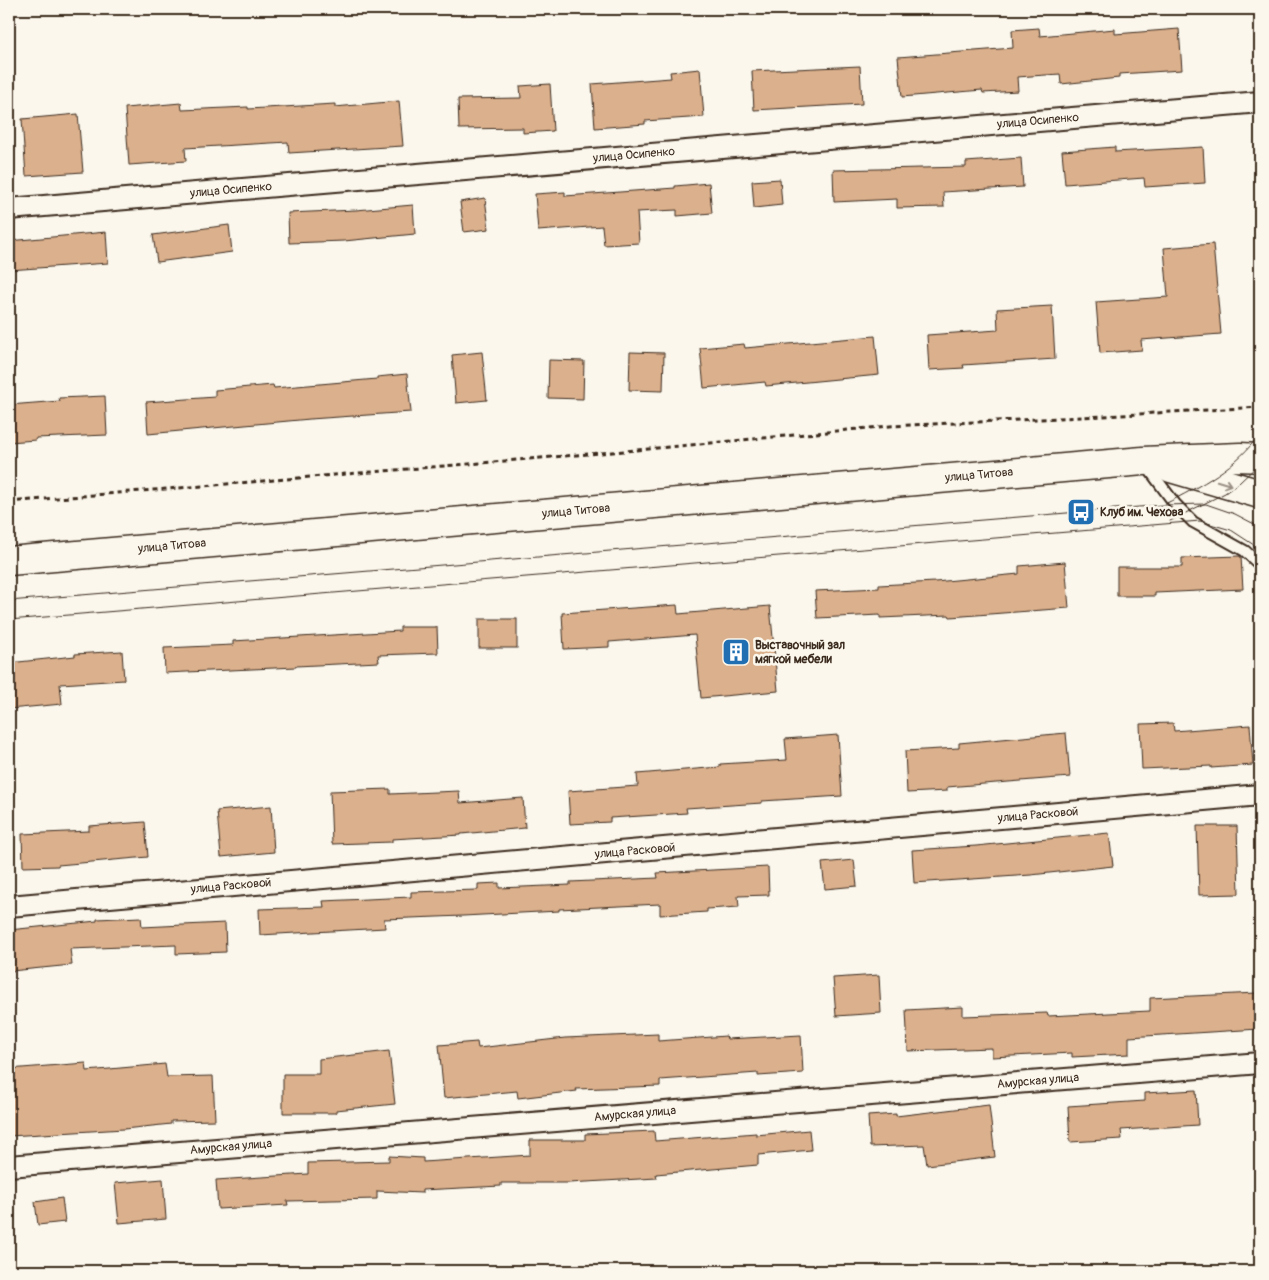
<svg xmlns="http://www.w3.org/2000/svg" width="1269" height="1280" viewBox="0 0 1269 1280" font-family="Pangolin,sans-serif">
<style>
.building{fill:#dbb08c;stroke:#3b2a1e}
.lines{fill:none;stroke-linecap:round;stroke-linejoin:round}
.lane-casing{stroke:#3b2a1e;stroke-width:14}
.street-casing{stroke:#3b2a1e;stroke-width:24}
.secondary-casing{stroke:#3b2a1e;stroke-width:31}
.path{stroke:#3b2a1e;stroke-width:3;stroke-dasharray:5 4;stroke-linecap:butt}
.lane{stroke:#fbf7ec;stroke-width:10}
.street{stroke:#fbf7ec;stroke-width:20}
.secondary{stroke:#fbf7ec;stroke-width:28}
.tram{stroke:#3b2a1e;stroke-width:1}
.oneway{stroke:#9b9085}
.labels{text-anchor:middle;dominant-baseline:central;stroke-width:5;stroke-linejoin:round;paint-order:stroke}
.street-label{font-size:12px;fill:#3b2a1e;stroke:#fbf7ec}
.poi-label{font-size:12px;font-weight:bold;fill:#3b2a1e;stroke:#fbf7ec;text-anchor:start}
</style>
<rect width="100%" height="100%" fill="#fbf7ec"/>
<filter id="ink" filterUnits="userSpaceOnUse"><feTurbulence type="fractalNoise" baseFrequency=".02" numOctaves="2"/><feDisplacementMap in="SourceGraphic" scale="10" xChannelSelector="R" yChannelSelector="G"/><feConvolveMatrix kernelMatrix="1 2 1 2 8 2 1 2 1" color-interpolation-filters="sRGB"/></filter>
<g filter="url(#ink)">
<g class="building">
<path d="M1039 28 1040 36 1115 29V34L1179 29 1182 70 1119 74V78L1061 84 1060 74 1017 77 1018 91 983 93 982 90 902 97 898 57 1013 48 1012 30Z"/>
<path d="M860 66 862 104 754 110 752 71Z"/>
<path d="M700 69 704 117 645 121V124L595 128 592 84 671 78 670 72Z"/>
<path d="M550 84 553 131 523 133V128L459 129 458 99 521 98 520 86Z"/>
<path d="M399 101 403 146 289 153 288 142 185 148 186 161 129 165 125 108 181 103 182 110 248 107V109L335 104V107Z"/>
<path d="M78 114 83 172 26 176 22 119Z"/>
<path d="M1115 147V152L1203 147 1205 183 1145 187 1144 178 1065 184 1062 151Z"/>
<path d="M1021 158 1023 187 943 192 944 207 897 208V199L834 202 833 170 966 167V162Z"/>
<path d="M780 179 782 205 754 208 752 181Z"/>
<path d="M709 183 712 213 677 216V210L637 212 639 243 604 245 602 226 538 231 535 194 565 192V196L675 188V186Z"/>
<path d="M485 198 489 229 464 232 460 202Z"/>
<path d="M413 205 415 234 344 241 289 243 288 213 356 210Z"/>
<path d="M229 225 232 252 157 262 153 235Z"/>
<path d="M106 232 108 263 9 270V241Z"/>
<path d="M1213 244 1221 334 1141 340 1142 350 1100 353 1096 302 1168 297 1164 248Z"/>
<path d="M1052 306 1055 359 963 365 964 368 929 370 927 335 998 330 997 309Z"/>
<path d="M875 336 879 375 766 386 765 382 704 388 700 348 744 344 745 348Z"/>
<path d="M482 352 487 400 456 403 452 355Z"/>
<path d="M630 352 664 353 663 391 629 390Z"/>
<path d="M549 360 584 361 583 399 548 398Z"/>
<path d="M407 374 411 412 310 419 148 434 146 402 215 397V390L273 385 274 388 377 379V377Z"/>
<path d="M105 396 107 435 36 438V440L9 442V405L60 401 59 398Z"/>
<path d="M1239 556 1241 557 1243 589 1155 593V596H1117V567H1182V558Z"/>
<path d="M1065 562 1069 608 950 617 949 615 880 618V615L817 618 815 591 879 588V585L935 582 1019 574V566Z"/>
<path d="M677 605 678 614 770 606 778 691 701 698 695 635 609 642V647L564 649 562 613Z"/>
<rect x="479" y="619" width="38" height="29"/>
<path d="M400 627H437L438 653 378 655 379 662 296 666V667L165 673 164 648 233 645V641L400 631Z"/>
<path d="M122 651 124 680 60 684 62 704 9 709V663L75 656V654Z"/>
<path d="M1173 723 1174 731 1250 725 1253 765 1211 768V766L1142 769 1140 724Z"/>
<path d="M1066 733 1070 777 947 787V791L907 793 905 751 959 748V743Z"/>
<path d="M838 735 842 796 762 801V803L686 808 687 813 610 818V822L570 824 568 791 638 786 637 774 720 767V764L787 760 785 739Z"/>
<path d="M390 789V794L459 791 460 803 523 798 525 828 461 834V835L392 839V842L332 844 330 791Z"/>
<path d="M271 806 274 852 221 857 217 811Z"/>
<path d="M145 822 148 857 58 865V866L23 867 22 834 89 831V826Z"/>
<path d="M1197 826H1237L1239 894 1199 895Z"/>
<path d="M1109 833 1113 866 1031 875 914 883 912 850 976 846Z"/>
<path d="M854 860 857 886 825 889 822 863Z"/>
<path d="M768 867 769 895 738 896 739 907 707 909V912L660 915V904L559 909V911L463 916 384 919 385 928 260 935 259 909 324 907 323 901 411 897V892L478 890V884L499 883V888L570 885V882L658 878 657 873Z"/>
<path d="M141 917 142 927 225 923 226 952 176 954V945L70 949 72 965 11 971 9 930 97 921V919Z"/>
<path d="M879 975 881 1013 836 1016 833 978Z"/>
<path d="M1257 993 1259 1029 1129 1037V1054L1072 1057V1053L992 1057V1048L908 1051 906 1010 963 1007V1016L1047 1013 1048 1016 1150 1011V998Z"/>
<path d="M658 1034V1041L726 1036 727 1039 801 1035 803 1073 758 1076V1073L660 1080V1086L576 1089 577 1091 518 1098 517 1091 444 1098 439 1045 477 1042 478 1048 565 1038Z"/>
<path d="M389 1051 395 1104 336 1110V1113H283V1074H319V1059Z"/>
<path d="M86 1063 87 1071 165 1064 167 1077 213 1076 215 1120 171 1121V1124L124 1129 9 1136V1069Z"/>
<path d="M1196 1090 1198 1125 1121 1130 1122 1139 1070 1142 1068 1106 1145 1101V1093Z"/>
<path d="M989 1105 995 1157 927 1165 924 1145 870 1147 868 1116 896 1114V1116Z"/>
<path d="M809 1130 811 1150 758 1155V1165L656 1174 657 1178 569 1183H501V1186L422 1190V1193L377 1191V1199L287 1201 288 1205 218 1209 216 1180 308 1174V1163L389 1161V1156L423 1158V1162L530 1155V1140H585V1134L654 1131 655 1141 756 1133V1135Z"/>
<path d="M163 1179 166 1219 119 1223 115 1183Z"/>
<path d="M62 1198 65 1222 38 1225 35 1202Z"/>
</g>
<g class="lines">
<defs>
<path id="lane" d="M1146 465 1175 504 1193 522 1245 551 1260 565"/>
<g id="street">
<path d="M9 209 1260 102"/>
<path d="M9 906 1260 795"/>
<path d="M9 1166 1260 1063"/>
</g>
<g id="secondary">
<path d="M1171 468 1260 494"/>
<path d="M9 561 1143 461 1240 457 1260 458"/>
</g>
</defs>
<use href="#lane" class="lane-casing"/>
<use href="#street" class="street-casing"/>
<use href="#secondary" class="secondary-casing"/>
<path class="path" d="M9 502 637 450 890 426 1103 416 1260 407"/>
<use href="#lane" class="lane"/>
<use href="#street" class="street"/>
<use href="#secondary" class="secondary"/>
<g class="tram">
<path d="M1257 9 1260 46"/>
<path d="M1165 504C1200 486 1238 467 1260 433"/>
<path d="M1170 521 1225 493 1239 483 1260 463"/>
<path d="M9 601 1163 505 1206 504 1235 514 1260 527"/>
<path d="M9 620 1200 521 1231 530 1260 549"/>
</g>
</g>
<defs><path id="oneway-shaft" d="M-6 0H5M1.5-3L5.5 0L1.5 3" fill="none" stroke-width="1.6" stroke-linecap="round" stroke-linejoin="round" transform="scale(1.25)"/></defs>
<use class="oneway" href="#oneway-shaft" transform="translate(1224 483) rotate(17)"/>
</g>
<defs>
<symbol id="bus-square" viewBox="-11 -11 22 22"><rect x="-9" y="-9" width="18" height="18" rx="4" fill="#1f6fb2" stroke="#fbf7ec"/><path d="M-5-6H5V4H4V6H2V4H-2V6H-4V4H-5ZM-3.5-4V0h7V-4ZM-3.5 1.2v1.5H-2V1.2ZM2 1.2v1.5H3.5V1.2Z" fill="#fff"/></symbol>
<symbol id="building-square" viewBox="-11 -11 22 22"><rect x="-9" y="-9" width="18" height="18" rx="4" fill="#1f6fb2" stroke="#fbf7ec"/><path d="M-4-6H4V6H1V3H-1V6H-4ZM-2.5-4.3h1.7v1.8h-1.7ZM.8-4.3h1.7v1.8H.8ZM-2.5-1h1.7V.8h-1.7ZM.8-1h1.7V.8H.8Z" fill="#fff"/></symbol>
</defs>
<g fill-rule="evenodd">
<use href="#bus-square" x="1065" y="496" width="32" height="32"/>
<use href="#building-square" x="720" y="636" width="32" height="32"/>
</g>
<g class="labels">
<g class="street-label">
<text transform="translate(1038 121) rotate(-5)">улица Осипенко</text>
<text transform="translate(634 155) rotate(-5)">улица Осипенко</text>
<text transform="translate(231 190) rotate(-5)">улица Осипенко</text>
<text transform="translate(979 475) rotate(-5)">улица Титова</text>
<text transform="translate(576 511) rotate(-5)">улица Титова</text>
<text transform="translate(172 546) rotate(-5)">улица Титова</text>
<text transform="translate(1038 815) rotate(-5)">улица Расковой</text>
<text transform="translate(635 851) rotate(-5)">улица Расковой</text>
<text transform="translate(231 886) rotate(-5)">улица Расковой</text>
<text transform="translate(1038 1081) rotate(-5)">Амурская улица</text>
<text transform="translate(635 1114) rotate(-5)">Амурская улица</text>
<text transform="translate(231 1147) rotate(-5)">Амурская улица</text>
</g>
<g class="poi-label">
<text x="1100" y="512">Клуб им. Чехова</text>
<text x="755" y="645">Выставочный зал<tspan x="755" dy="14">мягкой мебели</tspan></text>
</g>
</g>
<rect width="1269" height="1280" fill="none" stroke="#fbf7ec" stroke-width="30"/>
<rect x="15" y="15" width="1239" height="1250" fill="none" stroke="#3b2a1e" stroke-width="2" filter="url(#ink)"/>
</svg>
